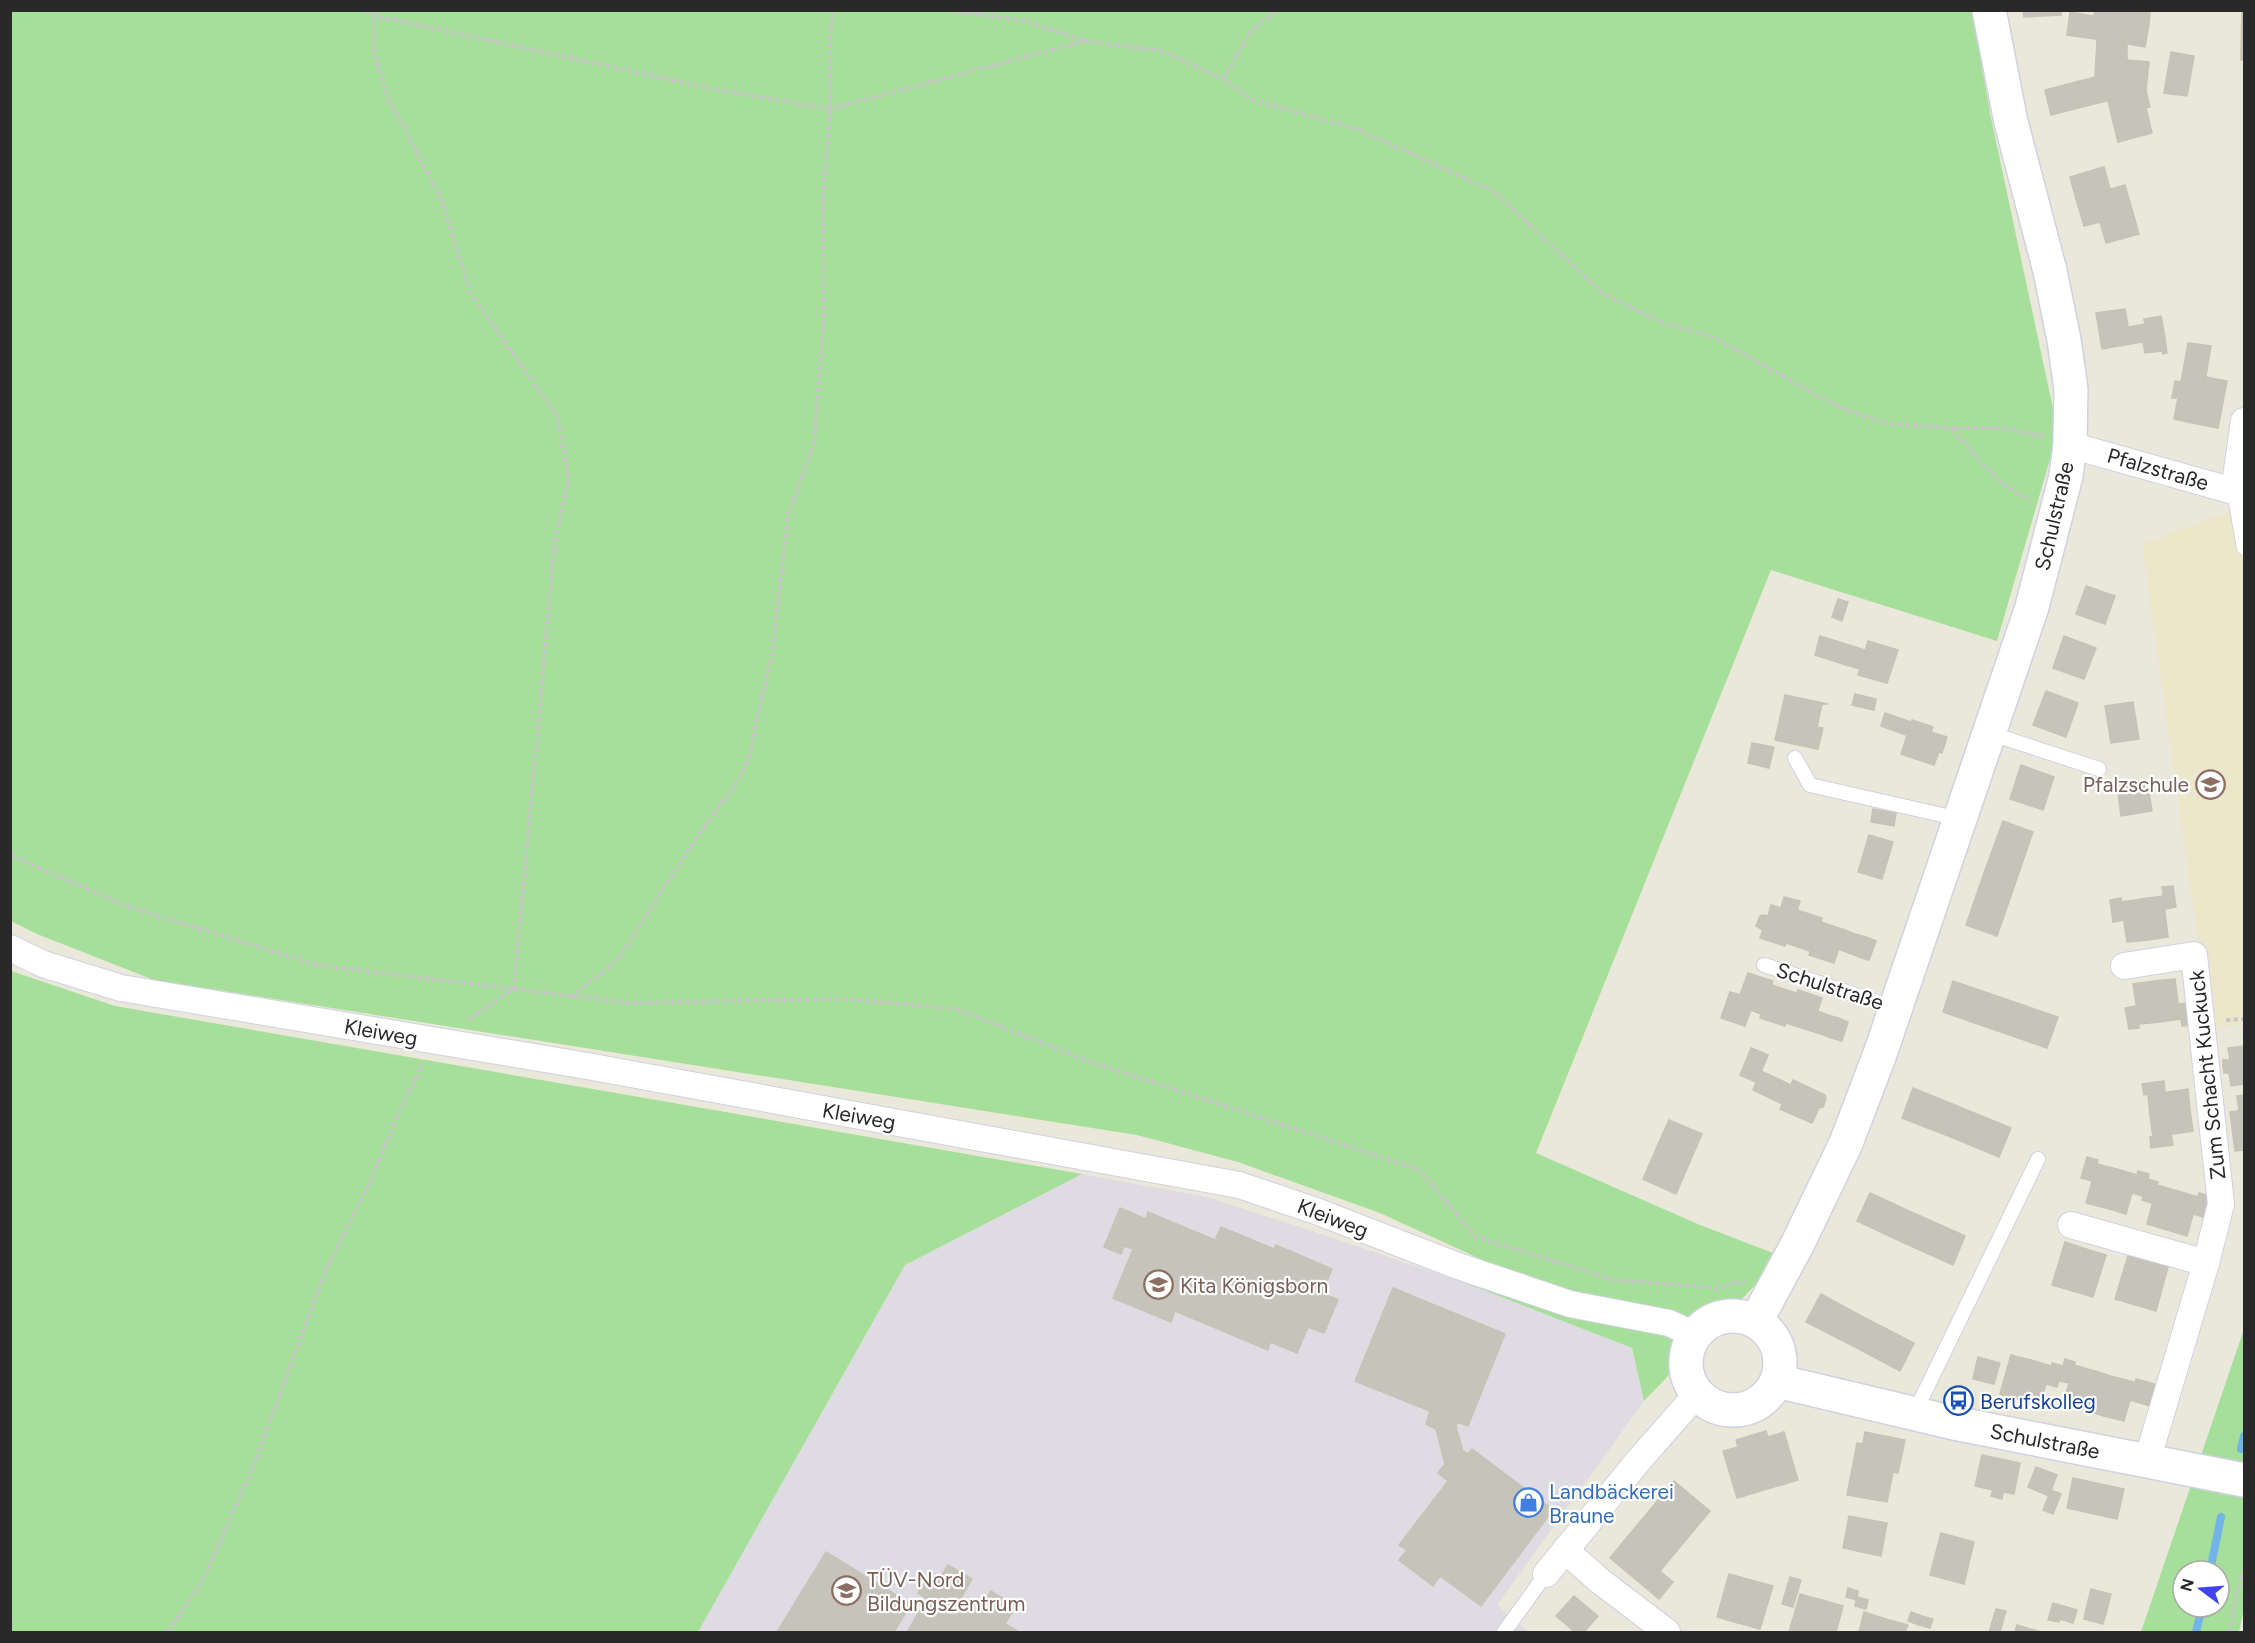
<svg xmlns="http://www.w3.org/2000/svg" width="2255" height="1643" viewBox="0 0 2255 1643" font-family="Figtree,sans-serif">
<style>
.industrial{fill:#dfdbe3}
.education{fill:#ece7cb}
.green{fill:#a5df9a;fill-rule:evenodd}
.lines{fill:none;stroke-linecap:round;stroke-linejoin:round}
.stream{stroke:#72b4e8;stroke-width:8}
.building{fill:#c6c3bb;stroke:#c6c3b5;stroke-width:1.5}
.service-casing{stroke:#d0d1e1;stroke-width:16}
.minor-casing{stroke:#d0d1e1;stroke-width:28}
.secondary-casing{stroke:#d0d1e1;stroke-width:36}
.path{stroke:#c7c7c7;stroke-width:4;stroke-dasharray:4.5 3;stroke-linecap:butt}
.service{stroke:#fff;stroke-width:14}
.minor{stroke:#fff;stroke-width:26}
.secondary{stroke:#fff;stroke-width:33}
.labels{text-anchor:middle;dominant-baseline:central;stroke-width:4.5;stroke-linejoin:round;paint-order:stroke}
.street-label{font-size:21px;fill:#292929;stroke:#fff}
.education-label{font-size:21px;fill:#785e54;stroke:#fff;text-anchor:start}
.transit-label{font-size:21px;fill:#164399;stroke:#fff;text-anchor:start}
.shop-label{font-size:21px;fill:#366cbe;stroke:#fff;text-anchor:start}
</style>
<rect width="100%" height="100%" fill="#eae7db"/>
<path class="industrial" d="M1082 1174 1207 1197 1306 1229 1463 1282 1632 1348 1644 1401 1497 1605 1529 1632H698L905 1265Z"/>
<path class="education" d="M2235 509 2244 511V1025L2210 1027 2142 544Z"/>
<g class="green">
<path d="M10 11H1972L1991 118 2058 432 1997 641 1771 570 1536 1153 1700 1225 1773 1253 1758 1282 1644 1401 1632 1348 1463 1282 1487 1262 1380 1213 1238 1162 1137 1135 154 980 37 934 11 921Z"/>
<path d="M11 971 115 1006 1082 1174 905 1265 698 1632H11Z"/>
<path d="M2244 1329V1608L2239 1632H2141ZM2183 1571H2219V1607H2183Z"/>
</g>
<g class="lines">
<g class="stream">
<path d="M2241 1449 2244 1436"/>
<path d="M2210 1571 2221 1517"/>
<path d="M2196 1632 2202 1607"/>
</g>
</g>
<g class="building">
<path d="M2023 10H2061V15L2024 17Z"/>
<path d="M2095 10 2127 13 2122 44 2095 39 2099 17 2094 16Z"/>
<path d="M2127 10 2150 13 2149 24 2126 20Z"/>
<path d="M2242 10H2244V60H2241Z"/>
<path d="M2070 12 2099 17 2095 39 2067 35Z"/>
<path d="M2126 20 2149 24 2145 47 2122 43Z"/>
<path d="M2097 40 2127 45V60L2096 59Z"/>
<path d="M2171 52 2194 56 2187 96 2164 93Z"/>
<path d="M2096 59 2127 60 2126 78 2095 77Z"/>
<path d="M2127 60 2149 62 2146 91 2110 100 2104 78H2126Z"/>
<path d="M2095 77 2104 78 2110 100 2098 103 2092 78Z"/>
<path d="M2092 78 2098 103 2086 106 2080 81Z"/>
<path d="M2080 81 2086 106 2051 115 2045 90Z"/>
<path d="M2146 91 2150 107 2146 108 2152 133 2118 142 2108 101Z"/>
<path d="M2104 167 2110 189 2076 199 2070 177Z"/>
<path d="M2125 185 2139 234 2106 243 2100 222 2084 226 2076 199Z"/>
<path d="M2125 309 2131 344 2102 349 2096 313Z"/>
<path d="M2161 316 2162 321 2145 324 2144 319Z"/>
<path d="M2162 321 2165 338 2131 344 2128 327Z"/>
<path d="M2165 338 2167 353 2163 354 2162 351 2145 353 2143 342Z"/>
<path d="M2188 343 2211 346 2207 370 2184 366Z"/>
<path d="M2184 366 2207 370 2197 424 2174 419 2178 398H2172L2175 381 2181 382Z"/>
<path d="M2206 377 2227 381 2218 428 2197 424Z"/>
<path d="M2086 586 2115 596 2105 624 2076 614Z"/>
<path d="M1838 599 1848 602 1842 621 1832 617Z"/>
<path d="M1820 636 1852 646 1846 665 1815 655Z"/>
<path d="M2064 636 2096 648 2084 679 2053 668Z"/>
<path d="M1868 641 1898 650 1887 683 1858 675Z"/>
<path d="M1852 646 1865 650 1860 669 1846 665Z"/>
<path d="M2046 691 2078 703 2066 737 2033 725Z"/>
<path d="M1855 694 1876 699 1874 710 1852 705Z"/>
<path d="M1785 695 1828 704H1822L1817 727 1823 728 1818 749 1775 740Z"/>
<path d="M2133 702 2139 739 2111 743 2105 706Z"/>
<path d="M1885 713 1911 722 1906 735 1881 726Z"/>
<path d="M1912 720 1933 727 1931 732 1947 737 1942 753 1939 752 1934 765 1901 754Z"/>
<path d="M1752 743 1774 747 1769 768 1748 763Z"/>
<path d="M2021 765 2054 777 2043 810 2010 799Z"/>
<path d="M2147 780 2152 811 2121 816 2117 784Z"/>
<path d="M1873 809 1896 813 1894 826 1871 822Z"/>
<path d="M2003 821 2033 832 2015 884 1984 873Z"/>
<path d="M1869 835 1893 842 1882 879 1858 872Z"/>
<path d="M1984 873 2015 884 1997 936 1966 925Z"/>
<path d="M2173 886 2176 907 2165 909 2162 887Z"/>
<path d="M2163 896 2168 937 2148 940 2142 899Z"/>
<path d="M1784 897 1800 901 1785 946 1760 938 1763 930 1756 926 1760 916 1763 915 1768 916 1771 905 1781 908Z"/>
<path d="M2121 898 2124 920 2113 922 2110 900Z"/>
<path d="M2142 899 2148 940 2127 942 2121 902Z"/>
<path d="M1797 910 1822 918 1810 951 1786 943Z"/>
<path d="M1821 922 1845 930 1834 963 1809 955Z"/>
<path d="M1845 930 1855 934 1849 953 1838 949Z"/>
<path d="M1855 934 1866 937 1859 957 1849 953Z"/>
<path d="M1866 937 1876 941 1869 960 1859 957Z"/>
<path d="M1748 973 1773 981 1761 1014 1751 1010 1745 1026 1721 1018 1730 992 1740 995Z"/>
<path d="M2175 979 2180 1019 2160 1022 2154 981Z"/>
<path d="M1953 981 2005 999 1995 1030 1943 1012Z"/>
<path d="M2154 981 2160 1022 2139 1024 2133 984Z"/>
<path d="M1772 985 1796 993 1785 1026 1760 1018Z"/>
<path d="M1798 990 1822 998 1811 1031 1786 1023Z"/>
<path d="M2005 999 2058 1017 2047 1048 1995 1030Z"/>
<path d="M2189 1003 2192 1025 2182 1026 2179 1004Z"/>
<path d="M2136 1006 2139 1028 2129 1029 2125 1008Z"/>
<path d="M1817 1011 1828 1015 1821 1034 1811 1031Z"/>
<path d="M1828 1015 1838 1018 1831 1038 1821 1034Z"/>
<path d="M1838 1018 1848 1022 1842 1041 1831 1038Z"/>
<path d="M2244 1046V1063L2223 1066V1060H2230L2228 1048Z"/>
<path d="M1751 1048 1768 1055 1764 1065 1747 1058Z"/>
<path d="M1747 1058 1764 1065 1756 1082 1740 1075Z"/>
<path d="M2244 1063V1084L2231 1086 2229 1073H2224L2223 1066Z"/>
<path d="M1761 1071 1791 1085 1782 1104 1753 1090Z"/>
<path d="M1793 1080 1825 1095 1826 1099 1823 1107 1819 1108 1812 1123 1780 1109Z"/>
<path d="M2164 1081 2165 1092 2144 1095 2142 1084Z"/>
<path d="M1913 1088 1962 1108 1951 1137 1902 1118Z"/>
<path d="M2188 1089 2190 1110 2150 1116 2148 1095Z"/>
<path d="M2244 1095V1110L2239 1111 2237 1096Z"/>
<path d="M1962 1108 2011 1128 1999 1157 1951 1137Z"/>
<path d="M2190 1110 2193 1131 2153 1137 2150 1116Z"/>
<path d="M2244 1110V1150L2235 1151 2230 1112Z"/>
<path d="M1669 1120 1702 1134 1689 1164 1656 1149Z"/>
<path d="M2171 1134 2173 1145 2151 1148 2150 1137Z"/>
<path d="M1656 1149 1689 1164 1676 1194 1643 1179Z"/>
<path d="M2087 1157 2098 1160 2092 1181 2081 1178Z"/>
<path d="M2097 1164 2117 1169 2106 1208 2086 1203Z"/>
<path d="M2117 1169 2137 1175 2126 1214 2106 1208Z"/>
<path d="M2138 1171 2149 1174 2143 1196 2132 1193Z"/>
<path d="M2148 1179 2158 1182 2152 1203 2142 1200Z"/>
<path d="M2157 1185 2178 1191 2167 1230 2147 1224Z"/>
<path d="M2178 1191 2198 1197 2187 1236 2167 1230Z"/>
<path d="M1870 1193 1918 1215 1904 1243 1857 1221Z"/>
<path d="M2199 1193 2210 1196 2203 1217 2193 1214Z"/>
<path d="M1120 1208 1146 1219 1148 1212 1215 1240 1221 1227 1274 1249 1276 1245 1332 1269 1322 1293 1338 1300 1324 1333 1308 1327 1297 1353 1270 1342 1268 1350 1175 1311 1171 1322 1113 1298 1133 1249 1124 1246 1121 1254 1104 1247Z"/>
<path d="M1918 1215 1965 1236 1953 1265 1904 1243Z"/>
<path d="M2065 1242 2086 1249 2073 1291 2052 1285Z"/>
<path d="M2086 1249 2106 1255 2093 1297 2073 1291Z"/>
<path d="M2128 1256 2148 1261 2136 1305 2115 1299Z"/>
<path d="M2148 1261 2168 1267 2156 1311 2136 1305Z"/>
<path d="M1393 1288 1505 1334 1468 1426 1457 1422 1456 1427 1463 1451 1468 1454 1472 1449 1553 1510 1481 1606 1440 1576 1433 1586 1399 1560 1407 1550 1399 1545 1448 1481 1438 1473 1445 1464 1436 1429 1426 1424 1430 1411 1355 1381Z"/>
<path d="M1821 1294 1867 1319 1853 1346 1806 1322Z"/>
<path d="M1867 1319 1914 1343 1900 1371 1853 1346Z"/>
<path d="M2011 1355 2031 1360 2020 1400 2000 1394Z"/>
<path d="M1978 1357 2000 1363 1994 1384 1973 1379Z"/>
<path d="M2065 1359 2075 1362 2069 1383 2059 1381Z"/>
<path d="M2031 1360 2051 1366 2040 1405 2020 1400Z"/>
<path d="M2052 1363 2063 1366 2057 1387 2046 1384Z"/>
<path d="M2074 1365 2095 1371 2084 1410 2063 1405Z"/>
<path d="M2095 1371 2114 1377 2104 1416 2084 1410Z"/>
<path d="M2114 1377 2135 1382 2124 1421 2104 1416Z"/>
<path d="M2136 1379 2147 1382 2140 1403 2130 1400Z"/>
<path d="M2147 1382 2157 1385 2151 1406 2140 1403Z"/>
<path d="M1766 1431 1768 1437 1784 1432 1798 1480 1737 1498 1723 1451 1738 1447 1736 1440Z"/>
<path d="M1865 1432 1905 1440 1898 1473 1893 1472 1887 1502 1847 1495 1857 1443 1863 1444Z"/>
<path d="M1982 1455 2020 1463 2014 1494 2003 1492 2002 1499 1991 1496 1993 1490 1975 1486Z"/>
<path d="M2036 1467 2057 1475 2049 1496 2028 1487Z"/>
<path d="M2073 1478 2124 1489 2117 1519 2067 1508Z"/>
<path d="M1674 1481 1710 1511 1660 1571 1624 1541Z"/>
<path d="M2051 1490 2061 1494 2053 1514 2043 1510Z"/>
<path d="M1849 1516 1887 1523 1881 1556 1843 1548Z"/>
<path d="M1941 1533 1974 1542 1964 1584 1930 1575Z"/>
<path d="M1624 1541 1673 1582 1659 1599 1610 1558Z"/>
<path d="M826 1552 911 1604 894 1632H777Z"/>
<path d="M948 1565 972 1579 961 1598 980 1610 991 1591 1016 1606 1005 1624 1019 1632H907L927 1599 918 1593 927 1577 937 1583Z"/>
<path d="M1729 1574 1751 1580 1738 1623 1717 1617Z"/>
<path d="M1790 1577 1801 1580 1793 1607 1782 1604Z"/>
<path d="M1751 1580 1773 1586 1760 1629 1738 1623Z"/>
<path d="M1848 1588 1858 1591 1857 1600 1846 1597Z"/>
<path d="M2091 1589 2111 1594 2106 1614 2086 1609Z"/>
<path d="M1800 1594 1822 1600 1812 1632H1789Z"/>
<path d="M1574 1596 1598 1616 1584 1632H1575L1556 1616Z"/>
<path d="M1857 1597 1868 1600 1866 1609 1855 1606Z"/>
<path d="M1822 1600 1843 1606 1836 1632H1812Z"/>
<path d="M2053 1603 2063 1606 2059 1622 2048 1620Z"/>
<path d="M2063 1606 2077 1610 2073 1623 2059 1619Z"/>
<path d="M1996 1609 2006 1611 2000 1632H1989Z"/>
<path d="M2086 1609 2106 1614 2103 1624 2084 1619Z"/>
<path d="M1864 1612 1886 1619 1882 1632H1859Z"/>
<path d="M1911 1612 1922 1616 1919 1625 1908 1621Z"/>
<path d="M1922 1616 1933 1619 1930 1628 1919 1625Z"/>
<path d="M1886 1619 1908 1625 1905 1632H1882Z"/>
<path d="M2017 1625 2041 1632H2015Z"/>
</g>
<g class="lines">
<defs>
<g id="service">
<path d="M2234 491 2244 548"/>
<path d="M1989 733 2099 769"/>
<path d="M1795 758 1810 785 1960 819"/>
<path d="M1764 965 1896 1008"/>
<path d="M1914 1414 2038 1159"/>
<path d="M1504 1632 1546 1574"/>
</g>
<g id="minor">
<path d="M2070 445 2244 494"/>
<path d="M2234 491 2244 421"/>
<path d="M10 948 43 964 121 988 587 1066 1239 1185 1316 1211 1458 1266 1570 1304 1669 1323 1695 1335"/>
<path d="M2124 966 2194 955 2221 1204 2206 1263 2147 1461"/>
<path d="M2071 1225 2206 1263"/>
<path d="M1565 1550 1600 1581 1667 1632"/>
<path d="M1546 1574 1639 1460 1697 1394"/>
</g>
<g id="secondary">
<circle cx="1733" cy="1363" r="47"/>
<path d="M1756 1321 1798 1243 1846 1143 1880 1054 2032 607 2066 476 2070 445 2071 389 2064 340 2050 271 2011 122 1989 10"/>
<path d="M1777 1381 1954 1423 2244 1480"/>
</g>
</defs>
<use href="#service" class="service-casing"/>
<use href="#minor" class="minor-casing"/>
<use href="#secondary" class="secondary-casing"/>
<g class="path">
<path d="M365 10 376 16 709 88 830 109 1085 41"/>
<path d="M375 10 374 52 389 100 440 196 471 294 557 416 569 477 555 541 514 988 468 1020"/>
<path d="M946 10 1025 21 1085 41 1162 51 1223 79 1253 100 1357 129 1495 192 1602 293 1663 323 1714 337 1821 398 1854 413 1889 424 1952 428H2002L2044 436"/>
<path d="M1223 79 1251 32 1277 10"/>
<path d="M1952 429C1975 454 1998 487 2030 499"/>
<path d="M10 855 126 906 317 965 628 1003 845 999 956 1009 1088 1061 1420 1170 1476 1237 1614 1280 1719 1288 1741 1281 1745 1284"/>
<path d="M571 997 617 961 693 843 741 776 751 752 756 722 773 650 788 515 814 443 824 317 823 198 830 109V38L833 10"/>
<path d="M2226 1020 2244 1019"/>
<path d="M168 1632 203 1580 254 1465 325 1272 373 1176 397 1117 423 1063"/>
<path d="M2230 1632 2235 1602 2244 1569"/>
</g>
<use href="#service" class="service"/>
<use href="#minor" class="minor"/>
<use href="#secondary" class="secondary"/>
</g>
<defs>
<symbol id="school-ring" viewBox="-11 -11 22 22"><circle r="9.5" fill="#fff" stroke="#8d6e63" stroke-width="1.5"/><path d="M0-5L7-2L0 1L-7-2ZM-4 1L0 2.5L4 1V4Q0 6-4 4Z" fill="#8d6e63"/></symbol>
<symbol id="bus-ring" viewBox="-11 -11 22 22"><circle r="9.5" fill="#fff" stroke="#1a4fb4" stroke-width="1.5"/><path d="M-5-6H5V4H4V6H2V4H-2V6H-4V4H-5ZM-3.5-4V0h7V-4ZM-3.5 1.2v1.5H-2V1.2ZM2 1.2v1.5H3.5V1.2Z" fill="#1a4fb4"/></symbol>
<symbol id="shop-ring" viewBox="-11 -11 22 22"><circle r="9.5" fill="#fff" stroke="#3f7fe0" stroke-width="1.5"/><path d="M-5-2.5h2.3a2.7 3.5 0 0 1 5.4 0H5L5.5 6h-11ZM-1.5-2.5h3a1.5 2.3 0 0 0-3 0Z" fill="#3f7fe0"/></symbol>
</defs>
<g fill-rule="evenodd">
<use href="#school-ring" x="2194" y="768" width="33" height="33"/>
<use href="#school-ring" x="1142" y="1268" width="33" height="33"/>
<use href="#bus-ring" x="1942" y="1384" width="33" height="33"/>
<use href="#shop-ring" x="1512" y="1486" width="33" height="33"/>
<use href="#school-ring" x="830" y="1574" width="33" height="33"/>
</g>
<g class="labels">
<g class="street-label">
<text transform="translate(2158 469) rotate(16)">Pfalzstraße</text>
<text transform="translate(2054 516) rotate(-77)">Schulstraße</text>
<text transform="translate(1830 986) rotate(18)">Schulstraße</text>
<text transform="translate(381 1032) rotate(10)">Kleiweg</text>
<text transform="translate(2207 1075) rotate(-96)">Zum Schacht Kuckuck</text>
<text transform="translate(859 1116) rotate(10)">Kleiweg</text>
<text transform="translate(1333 1218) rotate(21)">Kleiweg</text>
<text transform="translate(2045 1441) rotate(11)">Schulstraße</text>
</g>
<g class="education-label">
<text x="2189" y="784" text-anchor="end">Pfalzschule</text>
<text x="1180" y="1285">Kita Königsborn</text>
<text x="867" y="1579">TÜV-Nord<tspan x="867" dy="24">Bildungszentrum</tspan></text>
</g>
<g class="transit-label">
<text x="1980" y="1401">Berufskolleg</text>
</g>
<g class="shop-label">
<text x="1549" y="1491">Landbäckerei<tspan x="1549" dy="24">Braune</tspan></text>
</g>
</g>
<rect width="2255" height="1643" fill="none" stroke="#292929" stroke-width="24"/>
<g transform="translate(2201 1589) rotate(286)"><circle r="28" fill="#ffffff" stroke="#a9a9a9" stroke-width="1.5"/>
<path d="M0-4.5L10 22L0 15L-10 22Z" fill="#4142f1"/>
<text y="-9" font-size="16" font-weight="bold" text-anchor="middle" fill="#292929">N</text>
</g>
</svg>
